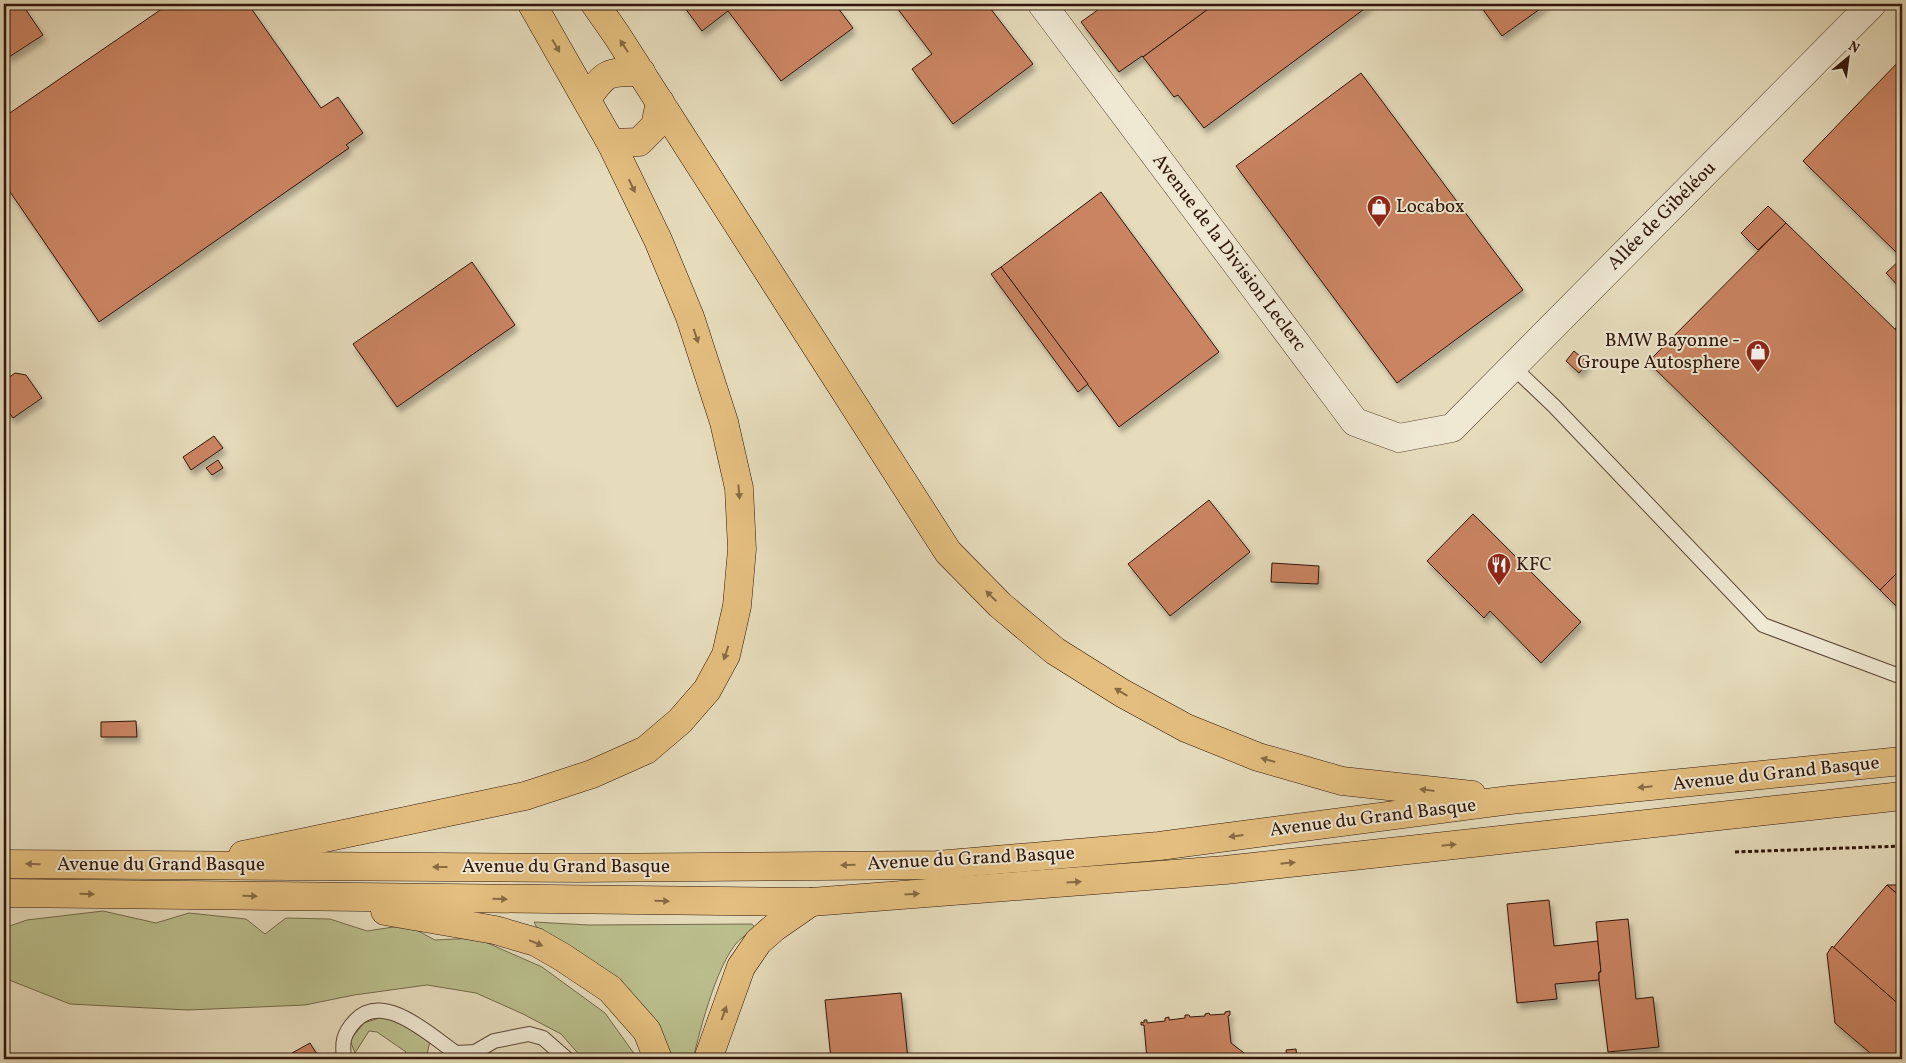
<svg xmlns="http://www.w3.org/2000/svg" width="1906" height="1063" viewBox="0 0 1906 1063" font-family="Vollkorn,serif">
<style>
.green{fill:#babf8d;stroke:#746a4b}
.building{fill:#ca8462;stroke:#2f1509;filter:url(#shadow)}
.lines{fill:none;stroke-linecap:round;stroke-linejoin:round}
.lane-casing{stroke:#5d4736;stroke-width:16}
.street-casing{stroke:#5d4736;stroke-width:29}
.primary-casing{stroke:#2f1509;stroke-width:29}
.path{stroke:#2f1509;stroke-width:3;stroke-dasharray:4 2.5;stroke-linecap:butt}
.lane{stroke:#efe8d3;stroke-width:14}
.street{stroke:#efe8d3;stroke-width:28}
.primary{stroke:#e3be7e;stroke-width:28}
.oneway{fill:#896a44}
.labels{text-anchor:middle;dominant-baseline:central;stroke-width:4;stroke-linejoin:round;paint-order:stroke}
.poi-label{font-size:19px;fill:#2f1509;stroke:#efe8d3;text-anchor:start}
.street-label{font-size:19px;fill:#2f1509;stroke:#efe8d3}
</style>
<defs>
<filter id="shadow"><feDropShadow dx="3" dy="5.5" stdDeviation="2.5" flood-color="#0004"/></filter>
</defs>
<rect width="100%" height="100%" fill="#e6dcbc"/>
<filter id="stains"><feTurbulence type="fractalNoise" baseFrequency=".004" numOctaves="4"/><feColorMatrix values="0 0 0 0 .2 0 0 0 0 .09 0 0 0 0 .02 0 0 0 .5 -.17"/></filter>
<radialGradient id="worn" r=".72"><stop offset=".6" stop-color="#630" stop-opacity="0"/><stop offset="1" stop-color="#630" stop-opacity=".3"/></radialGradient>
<g class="green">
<path d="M103 911 156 923 189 913 246 919 265 934 286 918 330 919 367 931 407 925 435 940 476 938 542 967 605 1013 638 1059H583L561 1034 523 1014 476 993 427 985 354 995 305 1005 188 1010 70 1004 4 978V928L27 920Z"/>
<path d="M534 922 589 925 752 924 757 930C752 933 747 934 743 937 719 954 700 1030 693 1059H662L538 930Z"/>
<path d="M382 1017 414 1028 430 1041 426 1059H401L406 1052 377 1032 369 1031 355 1053 350 1040 364 1023Z"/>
</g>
<g class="building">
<path d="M4 4H22L43 35 9 57 4 49Z"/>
<path d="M169 4H248L321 108 338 97 363 133 346 145 349 148 99 322 4 183V117Z"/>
<path d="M682 4H835L853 28 781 81 728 11 702 31Z"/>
<path d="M894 4H987L1033 64 953 124 912 69 932 54Z"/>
<path d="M1106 4H1215L1143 57 1142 56 1119 72 1081 22Z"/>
<path d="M1215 4H1371L1204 128 1178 95 1174 97 1143 57Z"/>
<path d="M1479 4H1547L1502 36Z"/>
<path d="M1902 58V290L1886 273 1902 258 1803 161Z"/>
<path d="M1361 73 1523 290 1397 383 1236 166Z"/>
<path d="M1101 192 1219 352 1119 427 1001 267Z"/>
<path d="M1768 206 1786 223 1758 250 1741 233Z"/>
<path d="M1786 223 1902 336V568L1880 590 1648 362Z"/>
<path d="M472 262 515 325 397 407 353 344Z"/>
<path d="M1001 267 1088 384 1078 392 991 274Z"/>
<path d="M1902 321V336L1895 329Z"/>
<path d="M1574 351 1588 363 1579 373 1566 361Z"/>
<path d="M15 373 26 375 42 398 13 418 8 411 4 414V381Z"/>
<path d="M214 436 223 448 191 470 183 457Z"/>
<path d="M218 460 223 468 212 475 206 468Z"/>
<path d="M1209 500 1250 552 1170 616 1128 564Z"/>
<path d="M1473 514 1581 622 1541 663 1490 611 1484 618 1427 561Z"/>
<path d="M1272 563 1319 566 1318 584 1271 582Z"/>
<path d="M1902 568V601L1897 607 1880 590Z"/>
<path d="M136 721 137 737H101V722Z"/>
<path d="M1887 885 1902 898V1007L1833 948Z"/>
<path d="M1887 885H1902V898Z"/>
<path d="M1549 900 1554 946 1598 941 1601 972H1599V980L1555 984 1557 999 1517 1003 1507 904Z"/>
<path d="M1628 919 1636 999 1653 997 1659 1047 1608 1052 1599 980V972H1601L1596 922Z"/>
<path d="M1832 946 1902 1007V1059H1877L1835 1023 1827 954Z"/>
<path d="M901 993 908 1059H831L825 1000Z"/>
<path d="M1230 1011V1015L1228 1016 1231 1043 1252 1059H1147L1144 1025H1141V1022L1144 1023V1020H1147V1023L1165 1021V1018L1169 1017V1020L1185 1018V1015H1189L1190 1017 1205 1016V1014L1209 1013 1210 1015 1225 1014V1012Z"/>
<path d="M310 1043 320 1059H295L292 1053Z"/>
<path d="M1296 1049 1297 1058 1287 1059 1286 1050Z"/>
<path d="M1328 1055 1329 1059H1282L1297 1058Z"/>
</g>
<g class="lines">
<defs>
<g id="lane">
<path d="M1512 366 1554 406 1763 625 1902 677"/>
<path d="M344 1059C342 1042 343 1034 355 1021 384 990 432 1037 456 1053L475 1052 494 1041 529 1034 543 1038 567 1059"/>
</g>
<path id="street" d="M1042 4 1355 422 1399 438 1452 428 1872 4"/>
<g id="primary">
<path d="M595 4 616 34 948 552 1000 605 1055 651 1122 693 1186 728 1258 757 1342 781 1472 795"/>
<path d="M587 99C606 71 608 72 641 72"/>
<path d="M611 143 639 142 655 126 660 102"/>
<path d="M243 855 525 796 592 774 646 750 680 721 707 690 726 655 737 606 742 549 739 488 724 422 690 317 658 240 611 143 532 4"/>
<path d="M4 864 578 868 937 865 1159 846 1510 800 1902 761"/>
<path d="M4 893 811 902 1225 870 1902 796"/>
<path d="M385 911 495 930 536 942 562 957 610 989 647 1031 658 1059"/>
<path d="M708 1059 741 967 758 942 775 927 811 902"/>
</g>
</defs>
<use href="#lane" class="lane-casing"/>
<use href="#street" class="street-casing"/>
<use href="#primary" class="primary-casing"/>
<path class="path" d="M1735 852 1902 846"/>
<use href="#lane" class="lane"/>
<use href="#street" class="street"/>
<use href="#primary" class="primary"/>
</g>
<defs><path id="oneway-solid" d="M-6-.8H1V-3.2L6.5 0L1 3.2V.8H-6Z" transform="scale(1.25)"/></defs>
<g class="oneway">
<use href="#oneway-solid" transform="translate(556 46) rotate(60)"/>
<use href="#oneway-solid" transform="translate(624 46) rotate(-123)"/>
<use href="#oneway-solid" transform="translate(632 186) rotate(65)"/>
<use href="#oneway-solid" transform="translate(696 336) rotate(72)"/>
<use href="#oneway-solid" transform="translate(739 492) rotate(85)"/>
<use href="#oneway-solid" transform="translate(991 596) rotate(-135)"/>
<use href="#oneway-solid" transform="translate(726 653) rotate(108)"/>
<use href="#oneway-solid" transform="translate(1121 692) rotate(-149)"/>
<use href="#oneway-solid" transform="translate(1268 760) rotate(-164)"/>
<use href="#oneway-solid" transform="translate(1645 787) rotate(174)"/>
<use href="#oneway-solid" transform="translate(1427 790) rotate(-173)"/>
<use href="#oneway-solid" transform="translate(1236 836) rotate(173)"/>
<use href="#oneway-solid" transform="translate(1449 845) rotate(-6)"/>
<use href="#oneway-solid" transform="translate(1288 863) rotate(-6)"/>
<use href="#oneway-solid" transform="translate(33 864) rotate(-179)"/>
<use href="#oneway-solid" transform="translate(848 865) rotate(179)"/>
<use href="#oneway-solid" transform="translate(440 867) rotate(-180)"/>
<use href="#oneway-solid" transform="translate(1074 882) rotate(-4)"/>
<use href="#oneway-solid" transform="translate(87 894) rotate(1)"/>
<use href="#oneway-solid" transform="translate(912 894) rotate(-4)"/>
<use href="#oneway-solid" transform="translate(250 896) rotate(1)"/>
<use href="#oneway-solid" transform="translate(500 899) rotate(1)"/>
<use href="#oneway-solid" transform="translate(662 901) rotate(1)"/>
<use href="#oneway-solid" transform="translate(536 943) rotate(23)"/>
<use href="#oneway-solid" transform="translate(724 1013) rotate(-70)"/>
</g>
<defs>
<symbol id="shop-pin" viewBox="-11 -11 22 30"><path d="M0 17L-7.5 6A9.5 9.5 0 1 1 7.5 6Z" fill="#8f2418" stroke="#efe8d3"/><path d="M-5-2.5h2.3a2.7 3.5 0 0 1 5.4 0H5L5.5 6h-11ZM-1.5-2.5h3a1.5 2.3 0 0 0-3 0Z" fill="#fff"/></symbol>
<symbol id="restaurant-pin" viewBox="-11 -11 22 30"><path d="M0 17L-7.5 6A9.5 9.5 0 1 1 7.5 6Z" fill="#8f2418" stroke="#efe8d3"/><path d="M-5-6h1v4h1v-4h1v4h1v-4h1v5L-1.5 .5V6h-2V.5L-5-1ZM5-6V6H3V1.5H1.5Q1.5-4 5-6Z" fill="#fff"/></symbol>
</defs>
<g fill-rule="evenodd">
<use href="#shop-pin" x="1365" y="193" width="28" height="38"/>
<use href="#shop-pin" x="1744" y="338" width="28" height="38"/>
<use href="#restaurant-pin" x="1485" y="551" width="28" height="38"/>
</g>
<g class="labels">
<g class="poi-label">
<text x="1396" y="207">Locabox</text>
<text x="1740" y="341" text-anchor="end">BMW Bayonne -<tspan x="1740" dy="22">Groupe Autosphere</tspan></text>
<text x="1516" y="565">KFC</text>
</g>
<g class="street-label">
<text transform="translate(1662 216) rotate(-45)">Allée de Gibéléou</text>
<text transform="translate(1229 253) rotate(53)">Avenue de la Division Leclerc</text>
<text transform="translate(1776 774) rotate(-6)">Avenue du Grand Basque</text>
<text transform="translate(1373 818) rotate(-7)">Avenue du Grand Basque</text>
<text transform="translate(971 859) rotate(-3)">Avenue du Grand Basque</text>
<text x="161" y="865">Avenue du Grand Basque</text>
<text x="566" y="867">Avenue du Grand Basque</text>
</g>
</g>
<rect width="1906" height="1063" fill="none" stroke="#e6dcbc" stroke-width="20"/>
<rect x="5" y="5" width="1896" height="1053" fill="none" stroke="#2f1509" stroke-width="2.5"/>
<rect x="10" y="10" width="1886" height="1043" fill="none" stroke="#2f1509"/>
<g transform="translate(1848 58) rotate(29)" stroke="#efe8d3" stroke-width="4" paint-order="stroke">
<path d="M0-4L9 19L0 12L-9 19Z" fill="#2f1509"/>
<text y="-8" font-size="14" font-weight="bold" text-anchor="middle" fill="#2f1509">N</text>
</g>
<rect width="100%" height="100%" filter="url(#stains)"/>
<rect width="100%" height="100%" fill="url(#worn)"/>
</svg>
